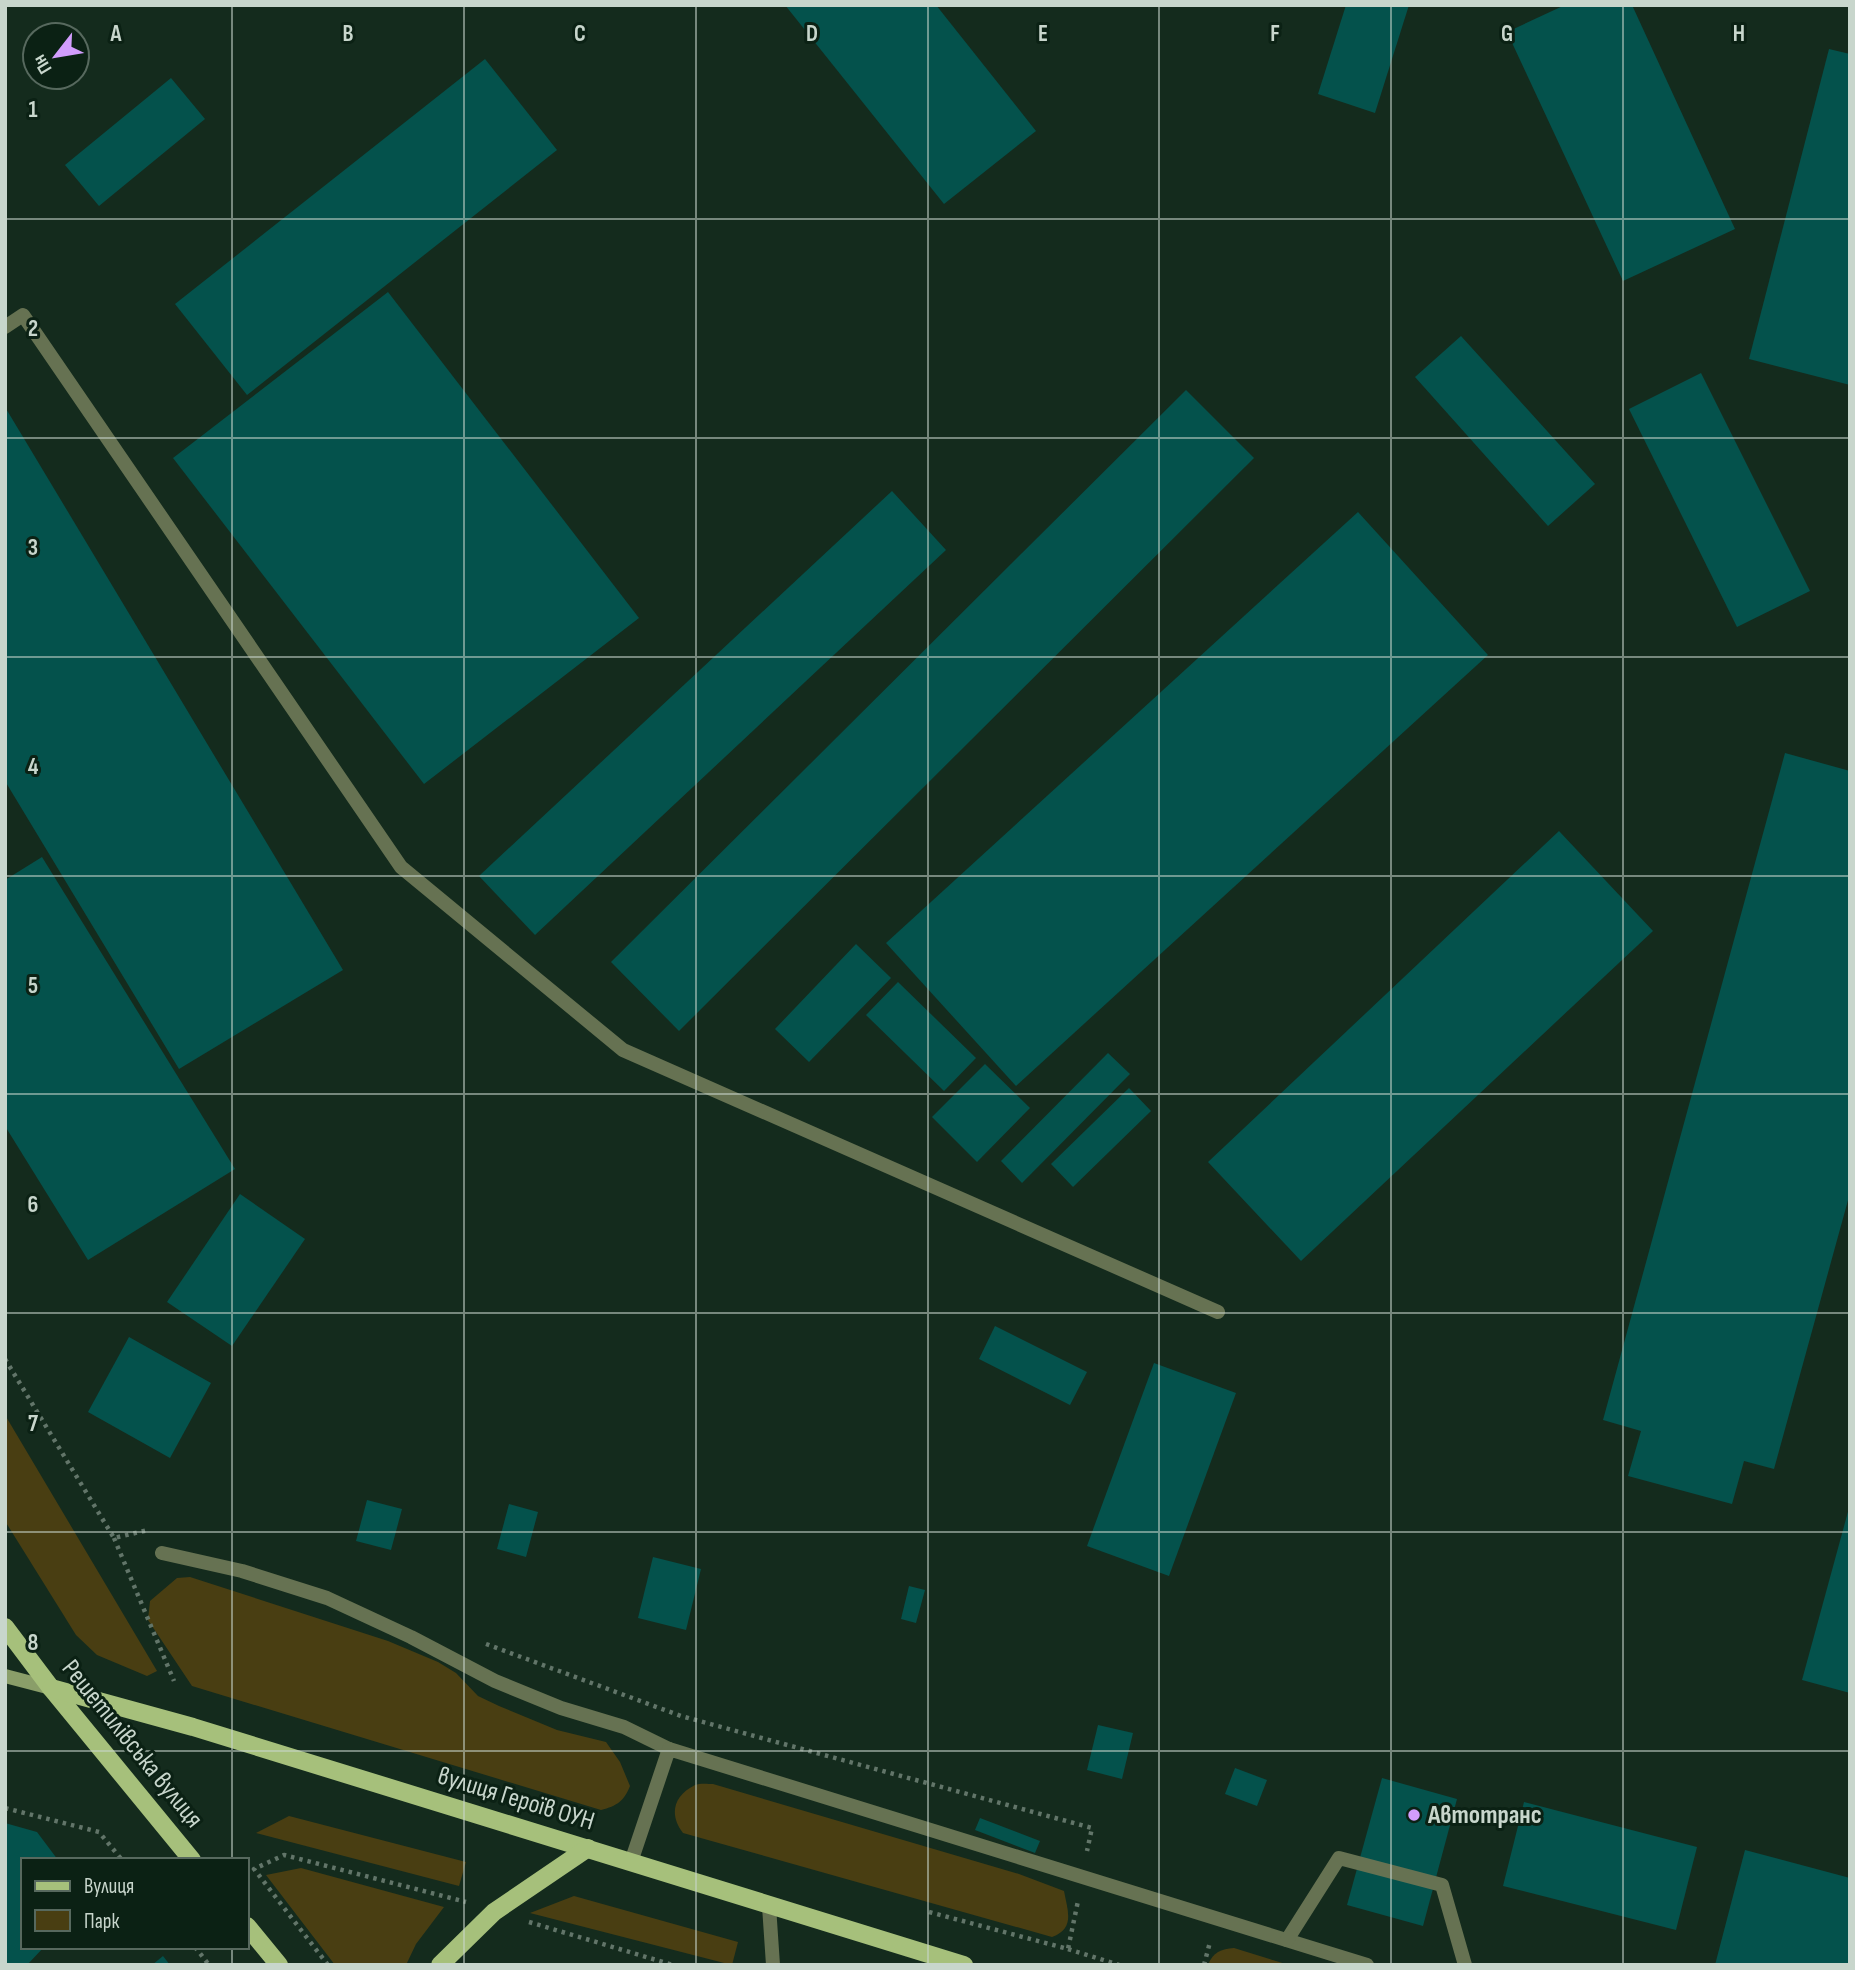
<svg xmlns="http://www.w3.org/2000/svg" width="1855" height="1970" viewBox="0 0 1855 1970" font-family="'Sofia Sans Condensed',sans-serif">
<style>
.green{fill:#493e12}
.building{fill:#04524c}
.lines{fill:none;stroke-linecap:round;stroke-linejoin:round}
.path{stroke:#627569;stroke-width:4.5;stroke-dasharray:3.5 5;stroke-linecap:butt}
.lane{stroke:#667252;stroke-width:14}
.secondary{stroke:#8a9e69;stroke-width:14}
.primary{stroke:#a6c07b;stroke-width:18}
.grid{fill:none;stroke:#c8d6cc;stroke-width:2;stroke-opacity:0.55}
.poi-dot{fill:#d29dfd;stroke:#0b2114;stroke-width:2.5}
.labels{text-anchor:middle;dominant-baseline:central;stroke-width:6;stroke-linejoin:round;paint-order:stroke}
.street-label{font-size:26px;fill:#c8d6cc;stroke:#0b2114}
.poi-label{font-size:26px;font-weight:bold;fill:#c8d6cc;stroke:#0b2114;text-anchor:start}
.grid-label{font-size:23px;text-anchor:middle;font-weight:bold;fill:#c8d6cc;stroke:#0b2114;stroke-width:6;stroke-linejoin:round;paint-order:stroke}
</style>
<rect width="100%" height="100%" fill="#142b1d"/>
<g class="green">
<path d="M5 1415 157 1671 147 1676 97 1655 76 1635 5 1521Z"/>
<path d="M190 1577 388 1641 438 1662 456 1673 478 1696 499 1706 557 1730 606 1742 620 1762 630 1786C624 1801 617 1806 601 1810L192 1686 148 1620 150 1601 177 1578Z"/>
<path d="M713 1784 1019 1874 1064 1891C1068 1912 1075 1928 1052 1937L683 1833C669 1815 673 1796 695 1785 700 1783 708 1784 713 1784Z"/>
<path d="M289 1816 466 1862 459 1886 256 1833Z"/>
<path d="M301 1868 444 1907 416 1944 406 1965H335L266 1875Z"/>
<path d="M574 1896 738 1942 732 1965 530 1913Z"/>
<path d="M1234 1948 1289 1965H1208C1213 1952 1221 1949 1234 1948Z"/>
</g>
<g class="building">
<path d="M785 5H936L1036 131 944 204Z"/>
<path d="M1346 5H1409L1375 113 1318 94Z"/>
<path d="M1565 5H1632L1735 229 1623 281 1507 32Z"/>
<path d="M1829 49 1850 54V385L1749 359Z"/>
<path d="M485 59 557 150 247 395 175 304Z"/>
<path d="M171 78 205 119 99 206 65 165Z"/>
<path d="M388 292 639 618 424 784 173 458Z"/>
<path d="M1461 336 1595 484 1548 526 1415 377Z"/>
<path d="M1701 373 1810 591 1737 627 1629 409Z"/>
<path d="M1186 390 1254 458 679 1031 611 962Z"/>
<path d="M5 407 343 970 179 1069 5 781Z"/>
<path d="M892 491 946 550 535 935 479 876Z"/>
<path d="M1358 512 1488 655 1016 1086 886 943Z"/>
<path d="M1785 753 1850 771V1193L1774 1469 1744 1461 1732 1504 1628 1476 1641 1431 1603 1420Z"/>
<path d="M1559 831 1653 931 1301 1261 1208 1162Z"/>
<path d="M42 857 235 1169 88 1260 5 1126V880Z"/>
<path d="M856 944 891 978 809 1062 775 1029Z"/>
<path d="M898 982 976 1058 944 1091 866 1015Z"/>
<path d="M1108 1053 1130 1074 1022 1183 1001 1161Z"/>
<path d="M985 1064 1030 1108 977 1162 932 1117Z"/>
<path d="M1129 1088 1151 1111 1073 1187 1051 1164Z"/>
<path d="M240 1194 305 1239 232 1346 167 1302Z"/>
<path d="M995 1326 1087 1372 1070 1405 979 1359Z"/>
<path d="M129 1337 211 1383 170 1458 88 1412Z"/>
<path d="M1154 1363 1236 1393 1169 1576 1087 1546Z"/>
<path d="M367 1500 402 1509 391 1550 356 1541Z"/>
<path d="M509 1504 538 1512 526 1557 497 1549Z"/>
<path d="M1849 1508H1850V1693L1802 1680Z"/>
<path d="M653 1557 701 1569 686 1630 638 1618Z"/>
<path d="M909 1586 925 1590 916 1623 901 1619Z"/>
<path d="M1098 1725 1133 1733 1122 1779 1087 1770Z"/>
<path d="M1235 1768 1267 1780 1257 1806 1225 1794Z"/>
<path d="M1382 1778 1457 1799 1423 1926 1347 1905Z"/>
<path d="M1524 1802 1697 1847 1676 1930 1503 1886Z"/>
<path d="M980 1818 1040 1841 1035 1853 975 1830Z"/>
<path d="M5 1823 37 1832 58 1860H23V1947H44L27 1965H5Z"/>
<path d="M1745 1850 1850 1878V1965H1715Z"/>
<path d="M163 1956 170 1965H152Z"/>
</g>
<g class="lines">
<g class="path">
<path d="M5 1359 114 1538 148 1530"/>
<path d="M114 1538 174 1681"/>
<path d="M486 1644 681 1716 1092 1828 1087 1851"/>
<path d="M5 1808 99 1832 122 1860"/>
<path d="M929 1912 1068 1949 1078 1901"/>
<path d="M529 1922 673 1965"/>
<path d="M195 1947 209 1965"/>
<path d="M1068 1949 1119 1965"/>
<path d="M328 1965 254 1869 284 1855 466 1902"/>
<path d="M1204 1965 1210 1942"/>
</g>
<g class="lane">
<path d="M5 327 23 315 401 867 623 1050 1218 1312"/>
<path d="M162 1553 242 1571 327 1598 411 1637 495 1681 561 1708 624 1727 669 1749"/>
<path d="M631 1862 669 1749 1367 1965"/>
<path d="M769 1906 773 1965"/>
<path d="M1287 1940 1339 1858 1442 1885 1465 1965"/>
</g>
<path class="secondary" d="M5 1676 51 1688"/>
<g class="primary">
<path d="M5 1627 51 1688 192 1860"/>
<path d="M51 1688 193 1727 964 1965"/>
<path d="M247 1926 279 1965"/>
<path d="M440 1965 494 1912 588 1848"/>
</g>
</g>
<path class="grid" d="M232 5V1860M464 5V1965M696 5V1965M928 5V1965M1159 5V1965M1391 5V1965M1623 5V1965M5 219H1850M5 438H1850M5 657H1850M5 876H1850M5 1094H1850M5 1313H1850M5 1532H1850M5 1751H1850M232 1947V1965"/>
<circle class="poi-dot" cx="1414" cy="1815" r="7"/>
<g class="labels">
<g class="street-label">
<text transform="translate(132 1744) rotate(51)">Решетилівська вулиця</text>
<text transform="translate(516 1799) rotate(17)">вулиця Героїв ОУН</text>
</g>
<g class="poi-label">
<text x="1428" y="1815">Автотранс</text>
</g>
</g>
<g class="grid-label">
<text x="116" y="41">A</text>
<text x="348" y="41">B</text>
<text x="580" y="41">C</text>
<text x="812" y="41">D</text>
<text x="1043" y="41">E</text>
<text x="1275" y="41">F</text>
<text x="1507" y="41">G</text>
<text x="1739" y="41">H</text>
<text x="33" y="117">1</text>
<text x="33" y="336">2</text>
<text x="33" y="555">3</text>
<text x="33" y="774">4</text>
<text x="33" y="993">5</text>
<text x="33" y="1212">6</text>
<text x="33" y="1431">7</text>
<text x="33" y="1650">8</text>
</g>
<rect width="1855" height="1970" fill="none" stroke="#c8d6cc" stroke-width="14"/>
<rect x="21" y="1858" width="228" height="91" fill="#0b2114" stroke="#57695e" stroke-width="2"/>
<rect x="35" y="1881" width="35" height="10" fill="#a6c07b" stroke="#57695e" stroke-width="2"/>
<text x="84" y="1893" font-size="21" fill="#c8d6cc">Вулиця</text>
<rect x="35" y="1910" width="35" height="21" fill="#493e12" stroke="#57695e" stroke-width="2"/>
<text x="84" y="1928" font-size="21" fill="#c8d6cc">Парк</text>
<g transform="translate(56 56) rotate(239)"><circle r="33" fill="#0b2114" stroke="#57695e" stroke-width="2"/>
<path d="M0-5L12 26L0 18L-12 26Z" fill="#d29dfd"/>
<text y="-10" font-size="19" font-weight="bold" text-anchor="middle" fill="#c8d6cc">Пн</text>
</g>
</svg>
